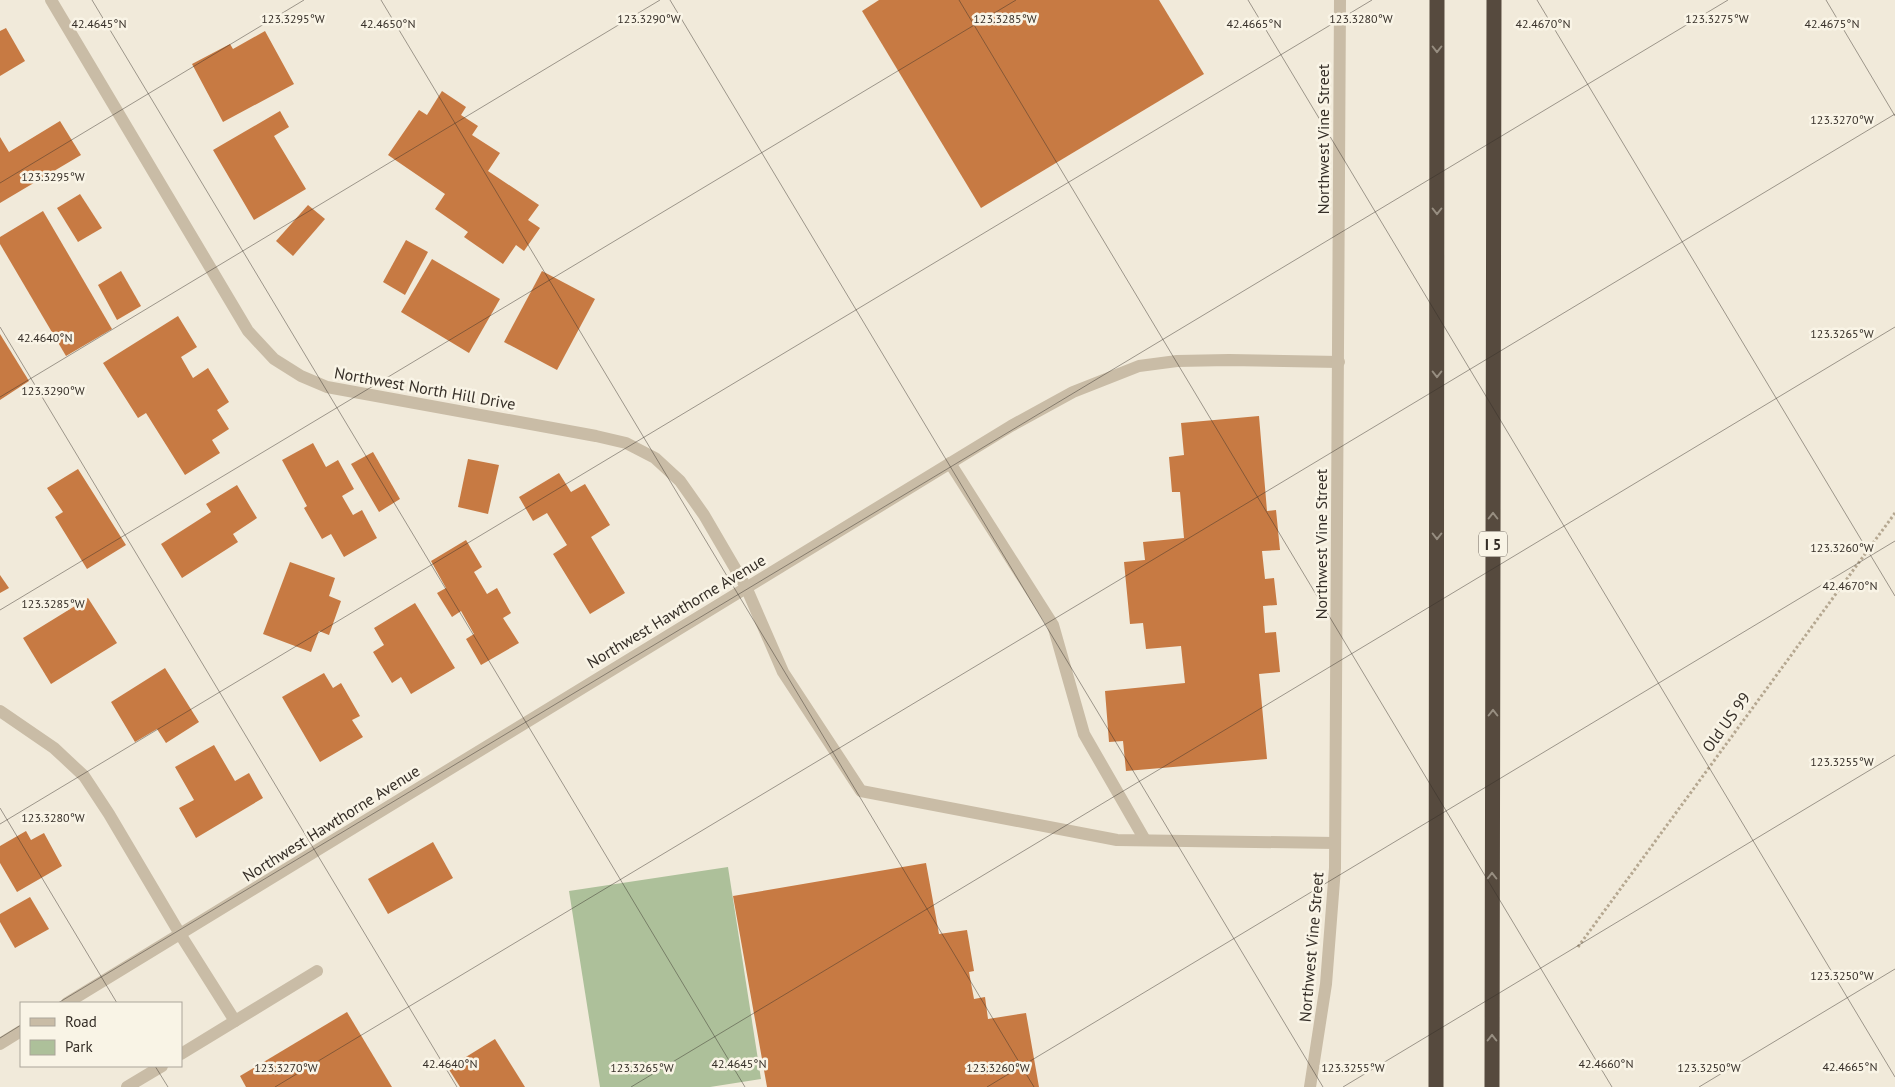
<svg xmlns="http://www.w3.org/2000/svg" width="1895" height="1087" viewBox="0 0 1895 1087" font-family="'PT Sans',sans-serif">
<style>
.green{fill:#adc09a}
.building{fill:#c77a43}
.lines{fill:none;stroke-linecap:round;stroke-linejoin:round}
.path{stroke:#b5a790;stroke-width:3;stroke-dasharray:2.5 2.5;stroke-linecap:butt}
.minor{stroke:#c9bca6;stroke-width:12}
.highway{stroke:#564a3e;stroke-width:15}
.oneway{stroke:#978e81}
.ticks{fill:none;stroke:#352e27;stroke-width:1;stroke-opacity:0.45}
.labels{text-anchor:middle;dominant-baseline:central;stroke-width:5;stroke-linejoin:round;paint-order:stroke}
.shield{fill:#f9f4e6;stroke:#706960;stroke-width:1}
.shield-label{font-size:15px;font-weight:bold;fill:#352e27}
.street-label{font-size:16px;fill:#352e27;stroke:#f9f4e6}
.ticks-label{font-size:12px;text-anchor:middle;fill:#352e27;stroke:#f9f4e6;stroke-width:5;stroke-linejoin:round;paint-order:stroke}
</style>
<rect width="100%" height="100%" fill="#f1eada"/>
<path class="green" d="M728 867 761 1079 710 1087H600L569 891Z"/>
<g class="building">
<path d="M879 0H1159L1204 74 981 208 862 11Z"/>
<path d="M6 28 25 61 0 76V31Z"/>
<path d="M265 31 294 84 223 122 192 64 230 44 233 49Z"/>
<path d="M442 91 466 107 461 115 478 126 472 135 500 153 488 171 539 205 528 220 540 228 524 251 516 245 503 264 464 237 468 232 435 209 445 194 388 155 419 110 427 115Z"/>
<path d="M280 111 289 127 274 136 306 189 254 220 213 150Z"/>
<path d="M60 121 81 155 0 203V137L9 152Z"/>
<path d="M80 194 102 228 78 242 57 208Z"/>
<path d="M308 205 325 219 293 256 276 241Z"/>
<path d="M43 211 112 329 66 356 0 244V237Z"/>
<path d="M406 240 428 252 405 295 383 282Z"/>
<path d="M432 259 500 299 469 353 401 312Z"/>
<path d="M121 271 141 306 117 320 98 285Z"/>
<path d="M542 271 595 299 557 370 504 342Z"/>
<path d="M178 316 197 347 181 357 193 378 208 368 229 402 217 410 229 429 212 440 220 453 185 475 146 413 138 418 103 363Z"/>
<path d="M0 334 29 381 0 400Z"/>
<path d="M1259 416 1267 511 1276 510 1280 550 1262 551 1265 579 1274 578 1277 605 1263 606 1265 633 1276 632 1280 672 1259 674 1267 759 1126 771 1123 741 1109 742 1105 691 1185 683 1181 646 1146 649 1143 623 1130 624 1124 562 1145 560 1143 542 1184 538 1180 492H1172L1169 457 1184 455 1181 423Z"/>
<path d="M313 443 326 467 338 460 354 489 342 496 353 515 362 510 377 538 344 557 331 534 322 539 304 508 307 506 282 460Z"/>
<path d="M373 452 400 499 379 512 351 464Z"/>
<path d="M468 459 499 465 488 514 458 507Z"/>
<path d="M78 469 126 545 87 569 55 517 63 512 47 488Z"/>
<path d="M559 473 571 492 585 484 610 525 591 537 625 593 590 614 553 554 567 545 547 513 533 521 519 497Z"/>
<path d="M237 485 257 518 233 534 238 542 182 578 161 544 211 512 206 504Z"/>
<path d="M466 540 482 567 474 572 487 594 497 588 511 613 503 618 519 643 481 665 466 639 474 634 461 611 452 617 437 593 446 588 431 561Z"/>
<path d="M290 562 335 578 329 596 341 601 329 635 319 631 311 652 263 634Z"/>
<path d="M0 575 9 588 0 593Z"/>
<path d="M88 598 117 643 51 684 23 638Z"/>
<path d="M415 603 455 668 411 694 401 677 392 683 373 652 384 645 374 628Z"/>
<path d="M165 668 199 722 166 743 157 729 135 742 111 702Z"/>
<path d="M324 673 333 688 341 683 360 716 352 720 363 737 320 762 282 697Z"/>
<path d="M214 745 235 781 249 773 263 798 196 838 179 808 194 800 175 767Z"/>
<path d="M26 831 31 840 44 833 62 866 17 892 0 863V846Z"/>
<path d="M433 842 453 878 388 914 368 879Z"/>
<path d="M926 863 939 934 967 930 974 971 969 972 974 999 985 997 988 1019 1026 1013 1039 1087H767L733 896Z"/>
<path d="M30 897 49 929 15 948 0 922V914Z"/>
<path d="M347 1012 392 1087H246L240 1076Z"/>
<path d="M495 1039 525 1087H460L448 1068Z"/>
</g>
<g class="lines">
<path class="path" d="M1578 947 1895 513"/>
<g class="minor">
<path d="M51 0 248 331 274 359 301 376 327 387 596 436 626 443 655 458 680 481 704 515 746 587 783 672 861 791 1117 840 1335 843"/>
<path d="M950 463 1053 625 1084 734 1145 840"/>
<path d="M0 711 54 748 84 776 109 814 180 934 235 1021"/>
<path d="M67 1003 1011 426 1073 392 1139 366 1177 361 1229 360 1339 362"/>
<path d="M0 1044 21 1031"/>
<path d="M181 1054 317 971"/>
<path d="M127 1087 162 1066"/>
<path d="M1310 1087 1326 984 1335 868 1340 0"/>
</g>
<g class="highway">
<path d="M1436 1087 1437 0"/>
<path d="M1492 1087 1494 0"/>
</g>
</g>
<defs><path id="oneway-chevron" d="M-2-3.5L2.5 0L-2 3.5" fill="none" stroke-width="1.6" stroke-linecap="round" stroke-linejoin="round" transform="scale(1.25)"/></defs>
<g class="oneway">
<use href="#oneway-chevron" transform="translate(1437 49) rotate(90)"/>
<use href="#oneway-chevron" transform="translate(1437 211) rotate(90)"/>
<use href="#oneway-chevron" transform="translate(1437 374) rotate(90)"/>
<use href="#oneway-chevron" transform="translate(1493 516) rotate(-90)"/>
<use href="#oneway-chevron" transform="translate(1437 536) rotate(90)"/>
<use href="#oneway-chevron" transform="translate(1493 713) rotate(-90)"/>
<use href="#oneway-chevron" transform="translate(1492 876) rotate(-90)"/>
<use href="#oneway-chevron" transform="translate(1492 1038) rotate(-90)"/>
</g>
<path class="ticks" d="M92 0 745 1087M381 0 1034 1087M670 0 1323 1087M959 0 1612 1087M1248 0 1895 1077M1537 0 1895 596M1826 0 1895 116M0 183 304 0M0 327 457 1087M0 397 660 0M0 610 1016 0M0 808 117 1003M0 824 1372 0M58 1003 1728 0M0 1038 21 1025M155 1066 168 1087M275 1087 1895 114M631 1087 1895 327M987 1087 1895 541M1343 1087 1895 755M1699 1087 1895 969"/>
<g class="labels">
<rect class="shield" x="1479" y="531.5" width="28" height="25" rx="4"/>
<g class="shield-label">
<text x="1493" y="544">I 5</text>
</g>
<g class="street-label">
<text transform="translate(1323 139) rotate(-90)">Northwest Vine Street</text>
<text transform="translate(425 388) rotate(10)">Northwest North Hill Drive</text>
<text transform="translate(1321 544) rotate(-90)">Northwest Vine Street</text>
<text transform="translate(676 611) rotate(-31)">Northwest Hawthorne Avenue</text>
<text transform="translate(1726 722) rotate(-54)">Old US 99</text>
<text transform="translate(331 823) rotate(-32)">Northwest Hawthorne Avenue</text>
<text transform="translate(1311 947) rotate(-85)">Northwest Vine Street</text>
</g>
</g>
<g class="ticks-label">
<text x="1361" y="23">123.3280°W</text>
<text x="293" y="23">123.3295°W</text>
<text x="649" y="23">123.3290°W</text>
<text x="1005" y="23">123.3285°W</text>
<text x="1717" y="23">123.3275°W</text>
<text x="388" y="28">42.4650°N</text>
<text x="1254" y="28">42.4665°N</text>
<text x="99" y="28">42.4645°N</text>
<text x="1543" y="28">42.4670°N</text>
<text x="1832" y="28">42.4675°N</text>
<text x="1842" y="124">123.3270°W</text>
<text x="53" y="181">123.3295°W</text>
<text x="1842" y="338">123.3265°W</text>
<text x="45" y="342">42.4640°N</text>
<text x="53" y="395">123.3290°W</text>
<text x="1842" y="552">123.3260°W</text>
<text x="1850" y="590">42.4670°N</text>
<text x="53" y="608">123.3285°W</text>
<text x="1842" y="766">123.3255°W</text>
<text x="53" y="822">123.3280°W</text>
<text x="1842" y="980">123.3250°W</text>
<text x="450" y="1068">42.4640°N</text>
<text x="739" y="1068">42.4645°N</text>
<text x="1606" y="1068">42.4660°N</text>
<text x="1850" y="1071">42.4665°N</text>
<text x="286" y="1072">123.3270°W</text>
<text x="642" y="1072">123.3265°W</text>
<text x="998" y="1072">123.3260°W</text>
<text x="1353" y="1072">123.3255°W</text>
<text x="1709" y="1072">123.3250°W</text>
</g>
<rect x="20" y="1002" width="162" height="65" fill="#f9f4e6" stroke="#aba59a"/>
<rect x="30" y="1018" width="25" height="8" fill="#c9bca6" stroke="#aba59a"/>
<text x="65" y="1027" font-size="15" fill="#352e27">Road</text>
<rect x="30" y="1040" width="25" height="15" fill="#adc09a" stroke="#aba59a"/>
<text x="65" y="1052" font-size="15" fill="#352e27">Park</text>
</svg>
